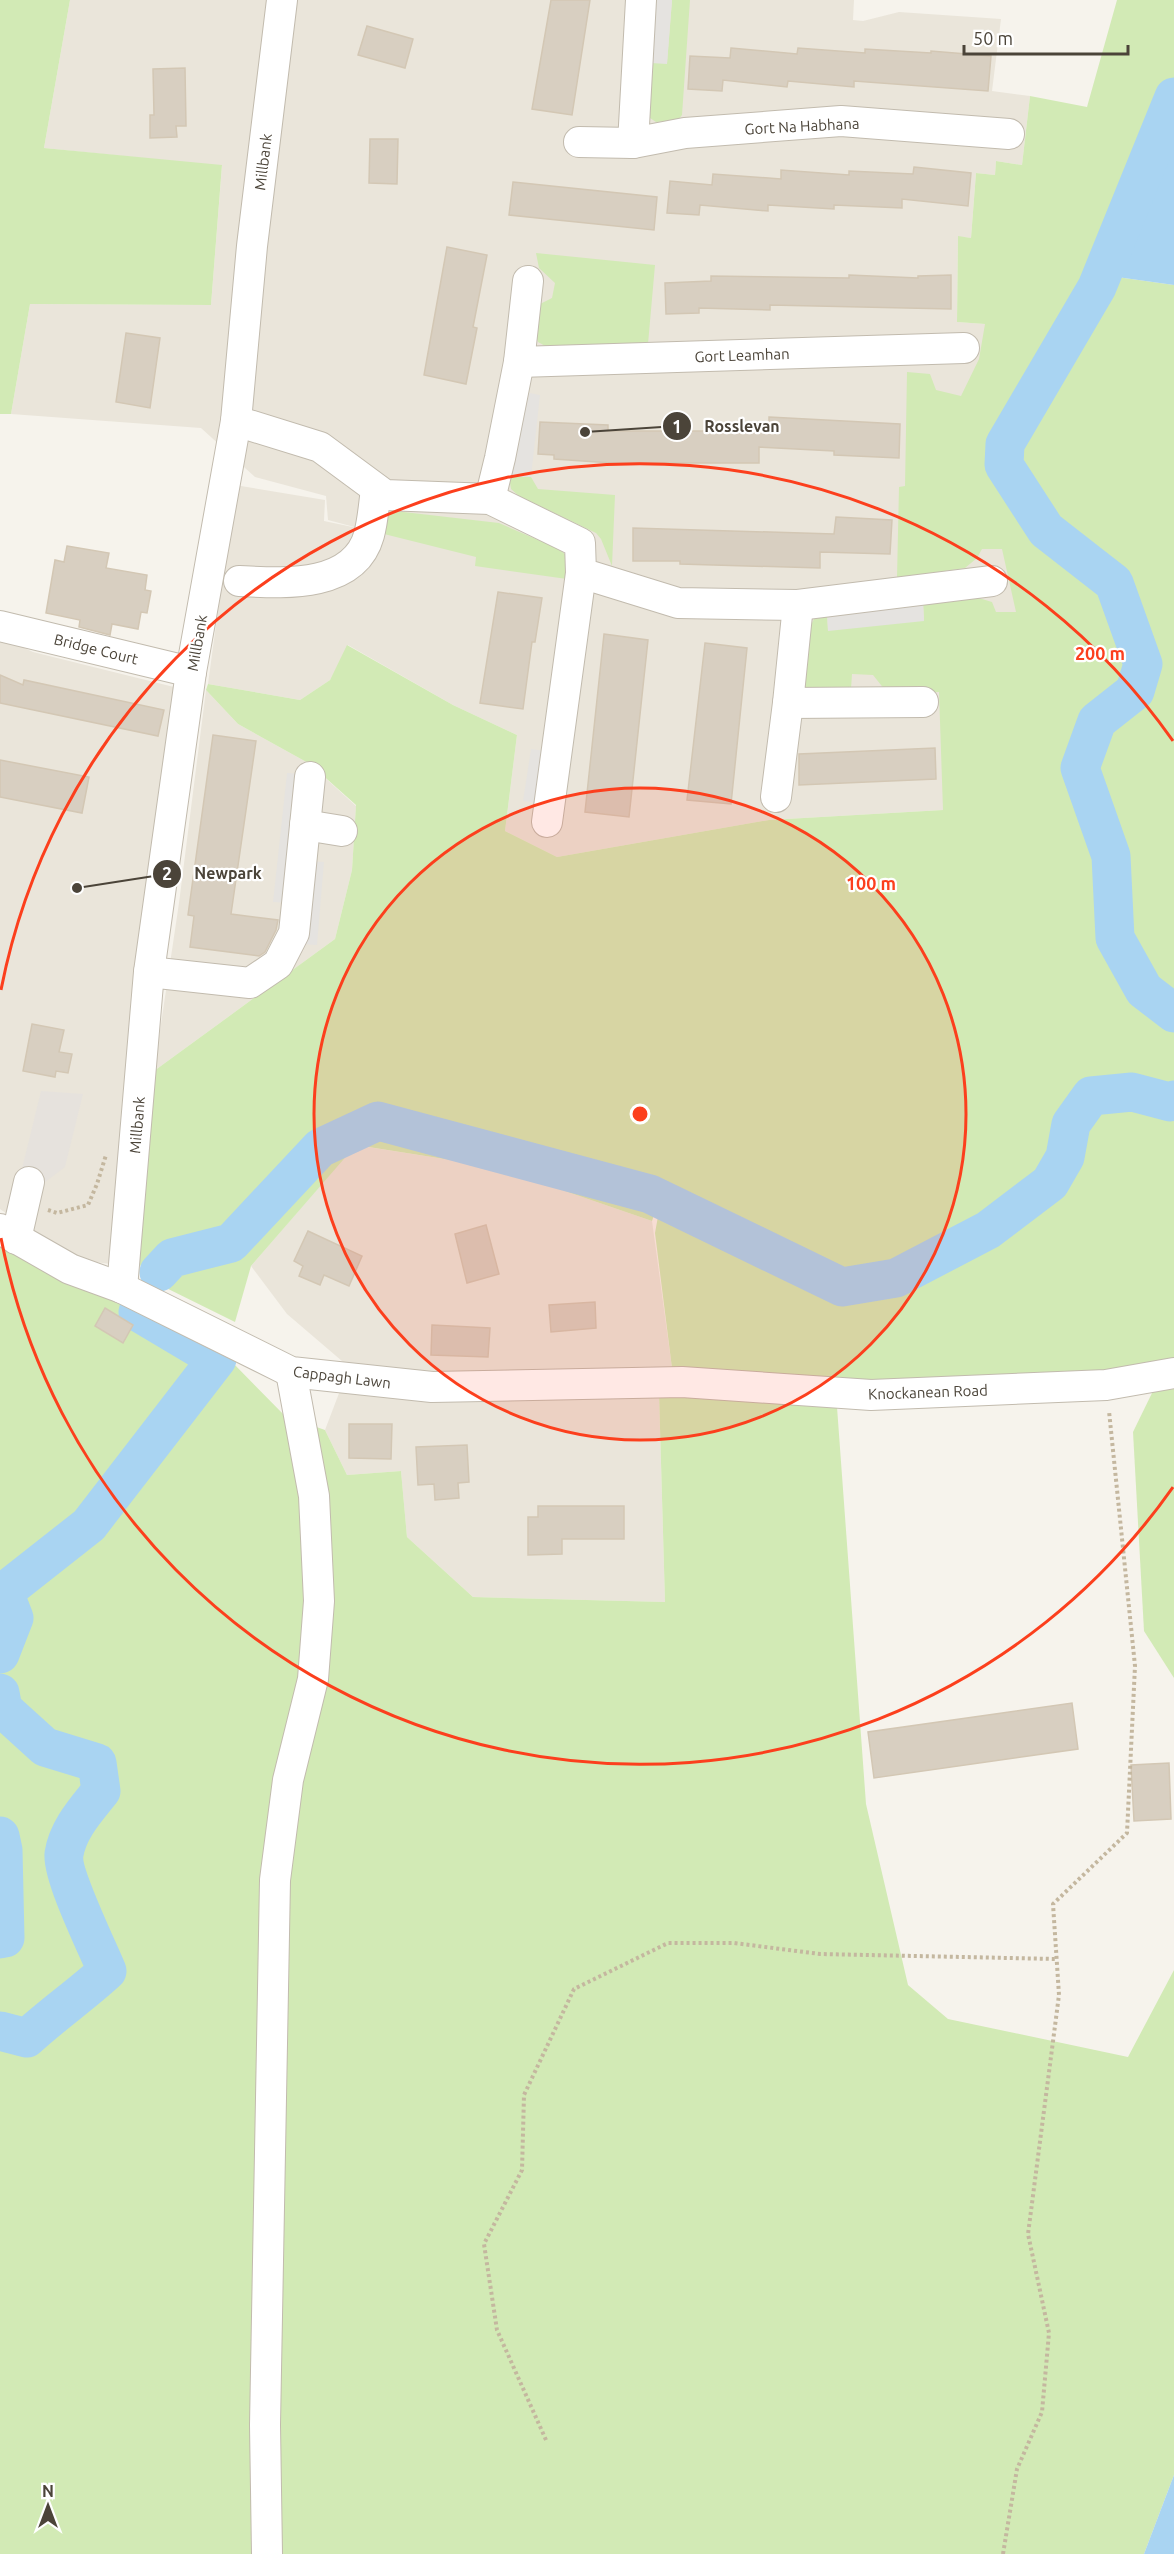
<svg xmlns="http://www.w3.org/2000/svg" width="1174" height="2554" viewBox="0 0 1174 2554" font-family="Ubuntu,sans-serif">
<style>
.residential{fill:#eae5da}
.industrial{fill:#e6e2dd}
.green{fill:#d2eab5}
.parking{fill:#e5e3e0}
.water{fill:#a9d4f2}
.lines{fill:none;stroke-linecap:round;stroke-linejoin:round}
.river{stroke:#a9d4f2;stroke-width:39}
.building{fill:#d8cfc1;stroke:#d3c7b4;stroke-width:1.5}
.minor-casing{stroke:#c2bbae;stroke-width:32}
.path{stroke:#c4b79f;stroke-width:4;stroke-dasharray:3 3;stroke-linecap:butt}
.minor{stroke:#fff;stroke-width:30}
.ring{fill:none;stroke:#fc3f1d;stroke-width:3}
.labels{text-anchor:middle;dominant-baseline:central;stroke-width:4.5;stroke-linejoin:round;paint-order:stroke}
.street-label{font-size:15px;fill:#4b4439;stroke:#fff}
.centre{fill:#fc3f1d;stroke:#fff;stroke-width:3}
.ring-label{font-size:18px;text-anchor:middle;font-weight:bold;fill:#fc3f1d;stroke:#fff;stroke-width:4.5;stroke-linejoin:round;paint-order:stroke}
.leader{fill:none;stroke:#4b4439;stroke-width:2}
.callout-dot{fill:#4b4439;stroke:#fff;stroke-width:2}
.mark-label{font-size:18px;text-anchor:middle;font-weight:bold;fill:#fff}
.callout-label{font-size:16px;text-anchor:middle;font-weight:bold;fill:#4b4439;stroke:#fff;stroke-width:4.5;stroke-linejoin:round;paint-order:stroke}
</style>
<rect width="100%" height="100%" fill="#f6f3ec"/>
<g class="residential">
<path d="M70 0H854L853 20 863 21 899 12 1001 19 992 91 1030 96 1022 165 996 161 995 175 976 173 971 238 958 237 957 322 985 324 1089 613 943 810 769 820 557 857 505 831 517 735 453 705 348 645 330 680 300 700 208 684 235 485 325 500 324 521 362 529 328 520 326 496 255 477 201 428 11 414 30 304 211 305 222 166 44 148Z"/>
<path d="M0 637 33 652 178 688 110 1264 73 1259 0 1209Z"/>
<path d="M206 690 238 724 310 764 356 806 352 870 335 939 154 1071 179 903Z"/>
<path d="M355 1145 495 1167 652 1221 672 1368 659 1394 665 1602 473 1597 407 1537 401 1471 347 1475 325 1430 349 1367 287 1314 251 1266Z"/>
</g>
<path class="industrial" d="M41 1091 83 1094 65 1167 41 1185 19 1181Z"/>
<g class="green">
<path d="M0 0H70L44 148 222 165 211 305 30 304 11 414H0Z"/>
<path d="M672 0H690L682 115 678 120 656 122 650 118 651 63H667Z"/>
<path d="M1117 0H1174V146L1117 277 1174 285V1363L1106 1374 845 1380 672 1368 655 1233 663 1189 652 1221 495 1167 356 1145 251 1266 235 1322 146 1278 138 1260 154 1071 335 939 352 870 356 805 310 764 238 724 206 690 208 684 300 700 330 680 347 645 453 705 517 735 505 831 557 857 769 820 943 810 939 692 889 695 873 675 852 674 851 689H801L809 629 815 617 827 612 828 630 924 620 923 602 972 596 992 602 996 612H1016L1002 549H982L977 558 965 568 897 578 899 487 905 486 907 372 930 374 936 390 961 396 979 359 985 324 957 322 958 236 971 238 976 173 995 175 996 161 1022 165 1030 96 1087 107Z"/>
<path d="M536 253 655 265 648 344 547 347 538 342 534 330 540 304 552 298 555 283 539 268Z"/>
<path d="M509 477H531L538 489 615 495 612 566 601 539 596 533 519 496 511 489Z"/>
<path d="M395 511 499 523 559 549 566 555 567 579 475 566 476 557 384 534 389 515Z"/>
<path d="M0 1244 148 1307 231 1361 285 1416 325 1430 347 1475 401 1471 407 1537 473 1597 665 1602 659 1393 837 1407 866 1804 908 1985 948 2019 1128 2057 1174 1970V2475L1144 2554H0Z"/>
<path d="M1174 1389V1678L1144 1631 1133 1432 1153 1391Z"/>
</g>
<g class="parking">
<path d="M655 0H672L667 64 651 63Z"/>
<path d="M524 392 540 395 531 477H509Z"/>
<path d="M923 602 924 621 828 631 827 612Z"/>
<path d="M531 749 545 751 537 803 523 801Z"/>
<path d="M287 773 302 774 288 903 273 902Z"/>
<path d="M307 861 324 862 317 945 300 944Z"/>
</g>
<g class="water">
<path d="M1174 146V285L1117 277Z"/>
<path d="M1174 2475V2554H1144Z"/>
</g>
<g class="lines">
<g class="river">
<path d="M1174 97 1097 287 1005 444 1004 465 1046 530 1114 583 1143 664 1135 691 1097 721 1080 768 1111 856 1115 938 1144 990 1174 1013"/>
<path d="M159 1272 172 1258 231 1243 320 1148 378 1121 650 1194 842 1287 896 1278 988 1230 1050 1183 1065 1157 1071 1124 1091 1096 1132 1092 1170 1102 1174 1100"/>
<path d="M0 1654 14 1618 4 1592 89 1525 217 1359 138 1312"/>
<path d="M0 1693 3 1709 45 1747 97 1763 101 1791C86 1810 68 1829 64 1854 61 1874 98 1949 107 1971 81 1995 53 2014 27 2038L0 2031"/>
<path d="M0 1836 3 1850 5 1938 0 1939"/>
</g>
</g>
<g class="building">
<path d="M551 0H590L572 115 532 109Z"/>
<path d="M367 26 413 39 405 68 358 55Z"/>
<path d="M731 48 797 54 798 48 865 53V49L931 53V51L991 56 988 91 854 81V87L788 81 787 87 723 80 722 91 688 89 690 56 730 58Z"/>
<path d="M185 68 186 126H176L177 137 150 138V115H154L153 69Z"/>
<path d="M370 139H398L397 184 369 183Z"/>
<path d="M914 167 971 173 968 206 902 199V208L834 205V209L768 205V211L700 205 699 215 667 213 670 181 712 185 713 174 781 179V170L849 175V171L913 174Z"/>
<path d="M513 182 657 197 654 230 509 215Z"/>
<path d="M447 247 487 255 473 327 477 328 466 384 424 375Z"/>
<path d="M849 275 918 278V276L951 275V309L770 305V310L699 308V313L666 314 665 283 711 281V276L849 278Z"/>
<path d="M126 333 160 338 150 408 116 402Z"/>
<path d="M769 417 900 424 899 458 834 455V451L759 447V463H612L554 459V455L538 454 540 422 608 425V431H769Z"/>
<path d="M836 517 892 520 890 554 820 552V568L680 564V561H633V528L834 534Z"/>
<path d="M67 546 109 553 106 568 147 575 145 590 151 591 147 613 141 612 138 629 112 624 110 635 79 627 80 620 46 613 55 560 64 562Z"/>
<path d="M498 592 542 598 535 642H532L523 709 480 703Z"/>
<path d="M604 634 648 640 629 817 585 812Z"/>
<path d="M705 643 747 648 731 804 687 800Z"/>
<path d="M0 675 23 685 24 680 164 710 158 736 0 703Z"/>
<path d="M213 735 256 741 231 914 278 920 276 930 265 952 259 956 190 947 194 916 188 915Z"/>
<path d="M935 748 936 779 799 785V754Z"/>
<path d="M0 760 89 777 82 813 0 797Z"/>
<path d="M32 1024 64 1030 59 1052 72 1054 68 1073 56 1071 55 1077 23 1071Z"/>
<path d="M486 1225 499 1274 467 1283 455 1234Z"/>
<path d="M308 1231 362 1256 349 1286 324 1275 320 1285 299 1276 303 1266 294 1261Z"/>
<path d="M595 1302 596 1328 551 1332 549 1305Z"/>
<path d="M105 1308 133 1325 123 1343 95 1326Z"/>
<path d="M432 1325 490 1328 488 1357 431 1355Z"/>
<path d="M349 1424H392L391 1459 349 1458Z"/>
<path d="M467 1445 469 1482 458 1483 459 1498 435 1500 434 1484 418 1485 416 1447Z"/>
<path d="M538 1506H624V1539H562V1554L528 1555V1517H538Z"/>
<path d="M1072 1703 1078 1749 874 1778 868 1732Z"/>
<path d="M1169 1763 1171 1819 1134 1821 1131 1765Z"/>
</g>
<g class="lines">
<defs>
<g id="minor">
<path d="M641 0 633 143 685 133 841 121 1009 134"/>
<path d="M579 142 633 143"/>
<path d="M528 281 519 362 964 348"/>
<path d="M236 421 320 447 385 495 490 499 580 543 581 573 678 603 798 605 992 581"/>
<path d="M490 499 500 458 519 362"/>
<path d="M239 581C282 583 354 589 369 535 373 520 374 504 376 489"/>
<path d="M798 605 788 703 923 702"/>
<path d="M0 626 191 672"/>
<path d="M776 797 788 703"/>
<path d="M547 822 581 573"/>
<path d="M305 825 342 831"/>
<path d="M149 972 250 983 278 964 294 933 310 777"/>
<path d="M0 1229 70 1269 122 1288 291 1372 432 1387 682 1382 871 1395 1106 1385 1174 1373"/>
<path d="M16 1239 29 1182"/>
<path d="M122 1288 149 972 191 672 236 421 252 246 282 0"/>
<path d="M267 2554 265 2425 275 1880 288 1780 313 1679 319 1601 314 1496 291 1372"/>
</g>
</defs>
<use href="#minor" class="minor-casing"/>
<g class="path">
<path d="M48 1210 57 1213 88 1205 97 1184 106 1155"/>
<path d="M546 2440 497 2330 484 2244 522 2170 524 2095 574 1989 668 1943H734L820 1954 1057 1959"/>
<path d="M1003 2554 1017 2469 1042 2412 1049 2333 1028 2234 1059 1995 1053 1904 1127 1833 1135 1666 1109 1411"/>
</g>
<use href="#minor" class="minor"/>
</g>
<circle cx="640" cy="1114" r="326" fill="#fc3f1d" fill-opacity=".12"/>
<g class="ring">
<circle cx="640" cy="1114" r="326"/>
<path d="M1173 1487A651 651 0 0 1 1 1238M1 990A651 651 0 0 1 1173 741"/>
</g>
<g class="labels">
<g class="street-label">
<text transform="translate(802 126) rotate(-3)">Gort Na Habhana</text>
<text transform="translate(263 162) rotate(-83)">Millbank</text>
<text transform="translate(742 355) rotate(-2)">Gort Leamhan</text>
<text transform="translate(197 643) rotate(-80)">Millbank</text>
<text transform="translate(96 649) rotate(14)">Bridge Court</text>
<text transform="translate(137 1125) rotate(-85)">Millbank</text>
<text transform="translate(342 1377) rotate(7)">Cappagh Lawn</text>
<text transform="translate(928 1392) rotate(-2)">Knockanean Road</text>
</g>
</g>
<circle cx="640" cy="1114" r="9" class="centre"/>
<g class="ring-label">
<text x="1100" y="660">200 m</text>
<text x="871" y="890">100 m</text>
</g>
<path class="leader" d="M585 432L677 426M77 888L167 874"/>
<g class="callout-dot">
<circle cx="585" cy="432" r="6"/>
<circle cx="77" cy="888" r="6"/>
<circle cx="677" cy="426" r="15"/>
<circle cx="167" cy="874" r="15"/>
</g>
<g class="mark-label">
<text x="677" y="433">1</text>
<text x="167" y="880">2</text>
</g>
<g class="callout-label">
<text x="742" y="432">Rosslevan</text>
<text x="228" y="879">Newpark</text>
</g>
<g transform="translate(48 2506)" stroke="#ffffff" stroke-width="4.5" paint-order="stroke">
<path d="M0-4.5L10 22L0 15L-10 22Z" fill="#4b4439"/>
<text y="-9" font-size="16" font-weight="bold" text-anchor="middle" fill="#4b4439">N</text>
</g>
<path d="M964 45v9h164v-9" fill="none" stroke="#4b4439" stroke-width="3"/>
<text x="973" y="45" font-size="18" fill="#4b4439" stroke="#ffffff" stroke-width="4.5" paint-order="stroke">50 m</text>
</svg>
